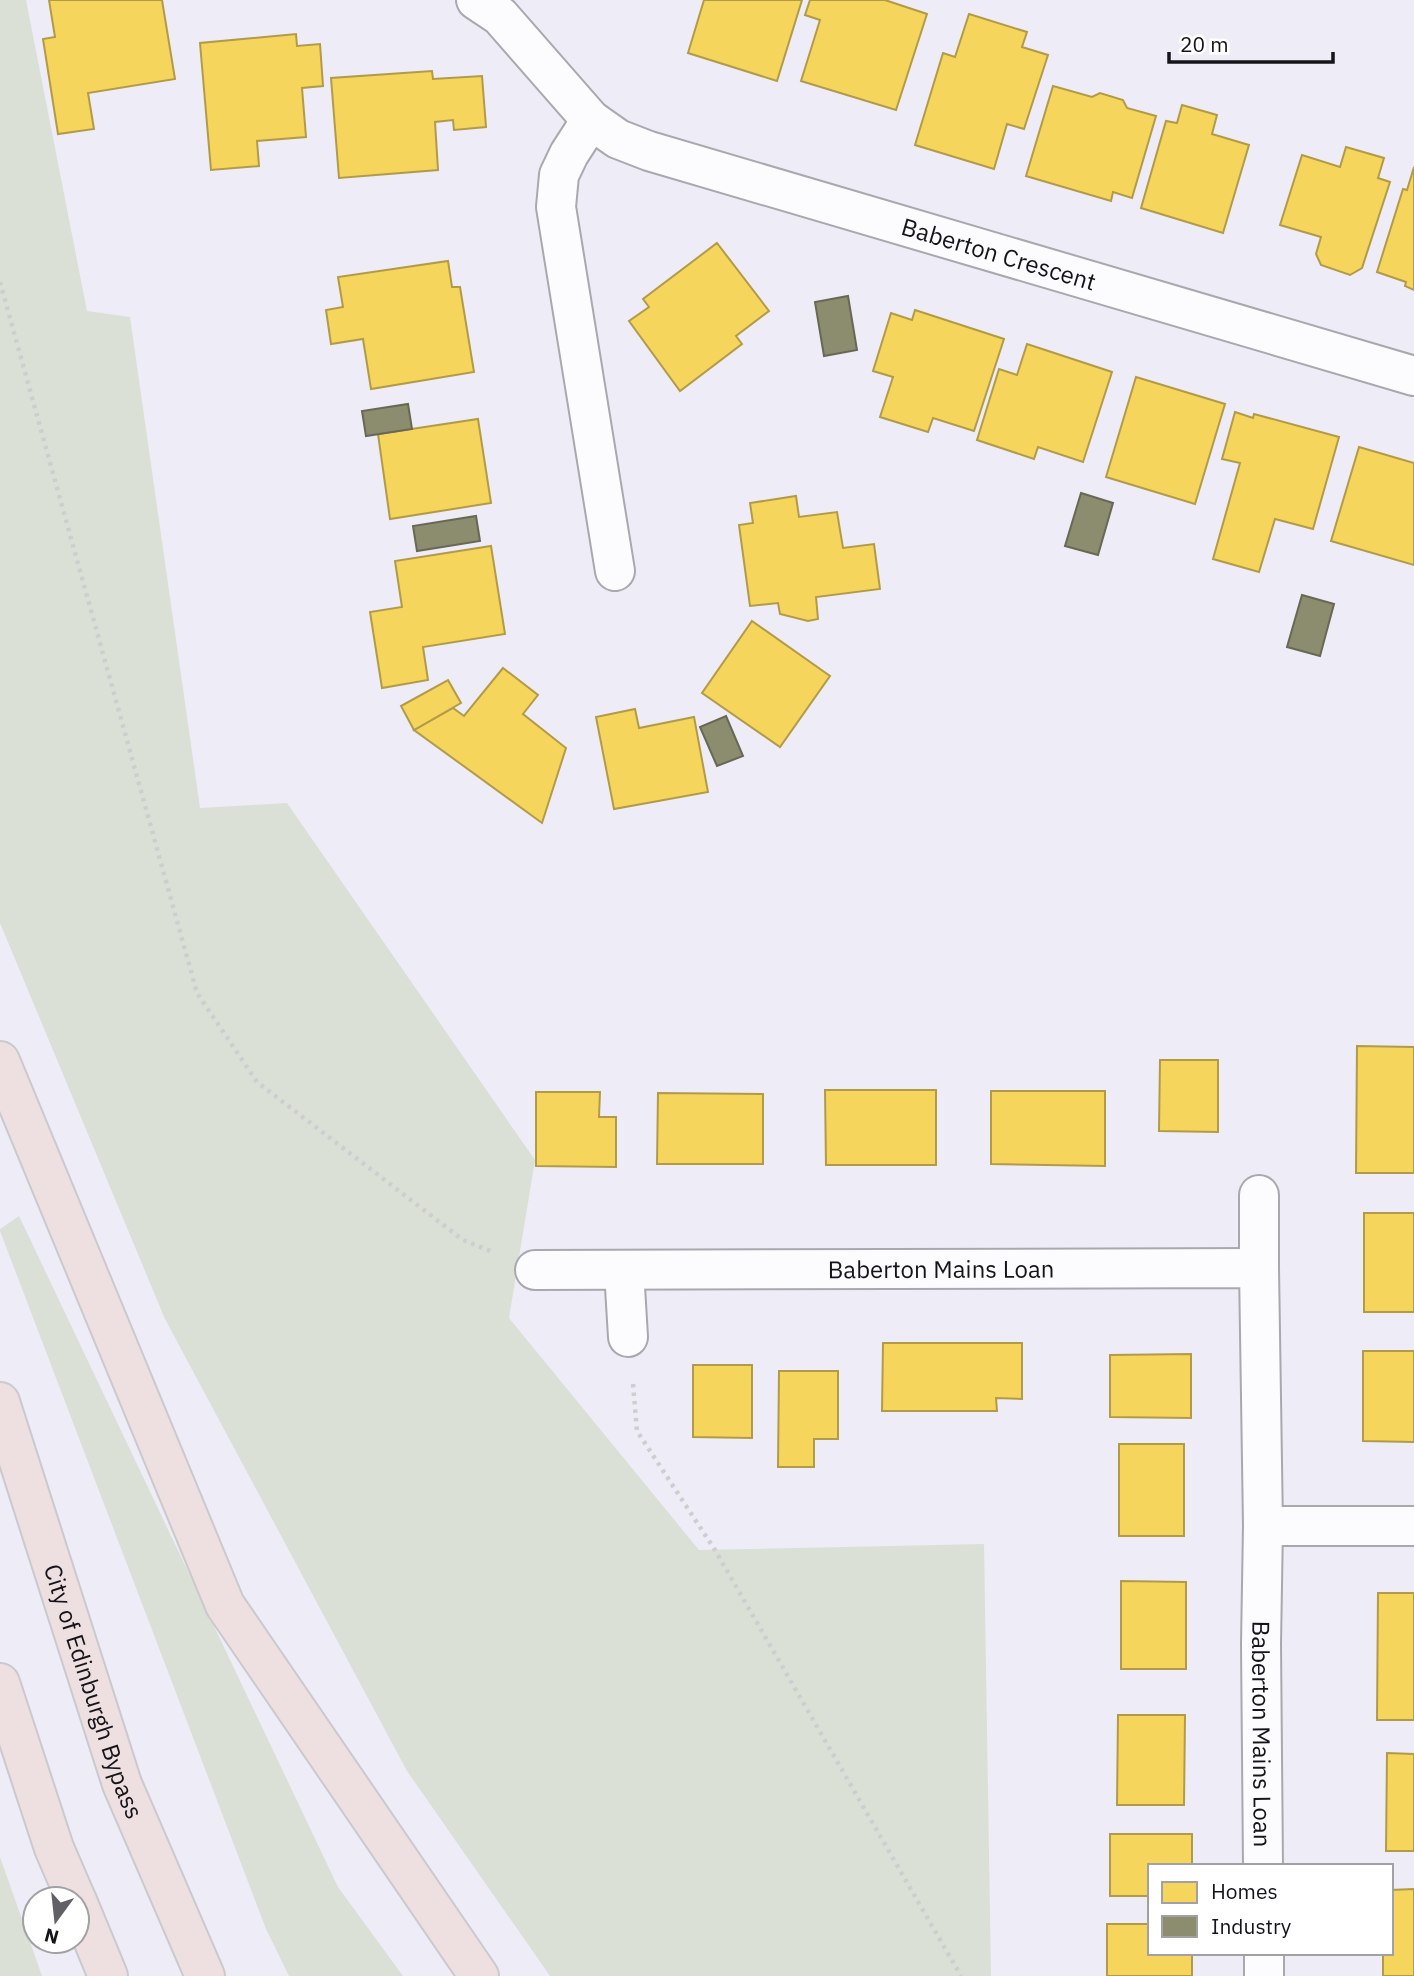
<svg xmlns="http://www.w3.org/2000/svg" width="1414" height="1976" viewBox="0 0 1414 1976" font-family="'IBM Plex Sans',sans-serif">
<style>
.green{fill:#dae0d6}
.homes{fill:#f6d55c;stroke:#b29b48;stroke-width:2}
.industry{fill:#8c8c6e;stroke:#686855;stroke-width:2}
.lines{fill:none;stroke-linecap:round;stroke-linejoin:round}
.minor-casing{stroke:#a9a8af;stroke-width:42}
.trunk-casing{stroke:#cac9ce;stroke-width:42}
.path{stroke:#ceced0;stroke-width:4.5;stroke-dasharray:3.5 5;stroke-linecap:butt}
.minor{stroke:#fcfcfe;stroke-width:38}
.trunk{stroke:#eee0e0;stroke-width:38}
.labels{text-anchor:middle;dominant-baseline:central;stroke-width:7;stroke-linejoin:round;paint-order:stroke}
.street-label{font-size:24px;fill:#15141a;stroke:#fff}
</style>
<rect width="100%" height="100%" fill="#eeecf6"/>
<g class="green">
<path d="M0 0H26L87 311 130 317 200 808 287 803 535 1160 509 1318 699 1550 984 1544 991 1976H550L407 1771 165 1319 0 923Z"/>
<path d="M19 1216 338 1887 403 1976H289L266 1929 0 1231V1229Z"/>
<path d="M0 1857 42 1976H0Z"/>
</g>
<g class="homes">
<path d="M49 0H162L175 79 88 93 94 129 58 134 43 39 55 37Z"/>
<path d="M704 0H802L777 81 688 53Z"/>
<path d="M810 0H885L927 14 896 110 801 81 820 20 805 15Z"/>
<path d="M969 14 1027 32 1022 47 1048 55 1024 129 1007 124 994 169 915 145 943 53 955 57Z"/>
<path d="M296 34 297 46 320 44 323 86 302 88 306 137 257 141 259 166 211 170 200 43Z"/>
<path d="M432 71 433 79 482 76 486 127 454 130 453 120 435 122 438 170 339 178 331 78Z"/>
<path d="M1053 86 1092 97 1100 93 1123 100 1127 108 1156 116 1132 198 1113 192 1111 201 1026 176Z"/>
<path d="M1182 105 1217 115 1212 134 1249 145 1223 233 1141 208 1166 121 1177 123Z"/>
<path d="M1346 147 1384 158 1378 178 1390 182 1362 268 1350 275 1321 265 1316 254 1321 237 1280 225 1302 155 1340 167Z"/>
<path d="M1414 167V290L1405 286 1406 282 1377 272 1403 189 1407 190Z"/>
<path d="M717 243 769 311 736 336 742 344 680 391 629 321 649 307 643 299Z"/>
<path d="M448 261 452 287H460L474 372 371 389 363 339 331 344 326 310 343 307 338 277Z"/>
<path d="M915 310 1004 339 974 431 933 418 928 432 880 417 893 377 873 371 891 313 912 320Z"/>
<path d="M1027 344 1112 372 1083 462 1038 447 1034 459 977 440 999 369 1017 375Z"/>
<path d="M1136 377 1225 404 1195 504 1106 477Z"/>
<path d="M1235 412 1253 418 1254 414 1339 437 1313 529 1275 519 1259 572 1213 559 1240 463 1222 459Z"/>
<path d="M478 419 491 503 390 519 378 434Z"/>
<path d="M1359 447 1414 463V565L1331 541Z"/>
<path d="M796 496 799 517 837 512 843 548 874 544 880 589 816 597 818 619 808 621 780 614 778 603 750 606 739 525 753 523 750 503Z"/>
<path d="M491 546 505 634 423 647 428 680 382 688 370 612 402 607 395 561Z"/>
<path d="M752 621 830 676 780 747 702 693Z"/>
<path d="M503 668 538 695 523 714 566 748 542 823 414 730 453 708 464 716Z"/>
<path d="M448 680 461 703 414 730 401 706Z"/>
<path d="M635 709 639 728 694 717 708 792 614 809 596 717Z"/>
<path d="M1357 1046 1414 1047V1173H1356Z"/>
<path d="M1160 1060H1218V1132L1159 1131Z"/>
<path d="M825 1090H936V1165H826Z"/>
<path d="M991 1091H1105V1166L991 1164Z"/>
<path d="M536 1092H600L599 1117H616V1167L536 1166Z"/>
<path d="M658 1093 763 1094V1164H657Z"/>
<rect x="1364" y="1213" width="50" height="99"/>
<path d="M883 1343H1022V1399L996 1398 997 1411H882Z"/>
<path d="M1363 1351H1414V1442L1363 1441Z"/>
<path d="M1191 1354V1418L1110 1417V1355Z"/>
<path d="M693 1365H752V1438L693 1437Z"/>
<path d="M779 1371H838V1439H814V1467H778Z"/>
<rect x="1119" y="1444" width="65" height="92"/>
<path d="M1121 1581 1186 1582V1669H1121Z"/>
<path d="M1378 1593H1414V1720H1377Z"/>
<path d="M1118 1715H1185L1184 1805H1117Z"/>
<path d="M1387 1753 1414 1754V1851H1386Z"/>
<path d="M1110 1834H1192V1866H1150V1896H1110Z"/>
<path d="M1414 1889V1976H1383V1953H1391V1890Z"/>
<path d="M1107 1924H1150V1953H1192V1976H1107Z"/>
</g>
<g class="industry">
<path d="M848 296 857 350 824 356 815 302Z"/>
<path d="M408 404 412 429 366 436 362 411Z"/>
<path d="M1081 493 1113 503 1098 555 1065 546Z"/>
<path d="M476 516 480 541 417 551 413 526Z"/>
<path d="M1302 595 1334 604 1320 656 1287 647Z"/>
<path d="M726 716 743 756 717 766 700 727Z"/>
</g>
<g class="lines">
<defs>
<g id="minor">
<path id="s1" d="M476 0 500 16 591 120 618 139 649 151 1414 376"/>
<path d="M591 120 569 154 559 175 556 207 615 571"/>
<path d="M1259 1268V1195"/>
<path id="s2" d="M535 1270 1259 1268 1263 1526 1261 1644 1263 1866"/>
<path d="M624 1270 628 1337"/>
<path d="M1263 1526H1414"/>
<path d="M1264 1953V1976"/>
</g>
<g id="trunk">
<path d="M0 1061 225 1605 479 1976"/>
<path id="s3" d="M0 1402 122 1784 205 1976"/>
<path d="M0 1683 54 1848 76 1899"/>
<path d="M77 1901 108 1976"/>
</g>
</defs>
<use href="#minor" class="minor-casing"/>
<use href="#trunk" class="trunk-casing"/>
<g class="path">
<path d="M0 282 197 993 257 1082 463 1240 493 1252"/>
<path d="M633 1384 637 1431 715 1550 961 1976"/>
</g>
<use href="#minor" class="minor"/>
<use href="#trunk" class="trunk"/>
</g>
<g class="labels">
<g class="street-label">
<text stroke="none"><textPath href="#s1" startOffset="598">Baberton Crescent</textPath></text>
<text stroke="none"><textPath href="#s2" startOffset="406">Baberton Mains Loan</textPath></text>
<text stroke="none"><textPath href="#s3" startOffset="304">City of Edinburgh Bypass</textPath></text>
<text stroke="none"><textPath href="#s2" startOffset="1190">Baberton Mains Loan</textPath></text>
</g>
</g>
<rect x="1148" y="1864" width="245" height="91" fill="#ffffff" stroke="#a1a1a3" stroke-width="2"/>
<rect x="1162" y="1882" width="35" height="21" fill="#f6d55c" stroke="#a1a1a3" stroke-width="2"/>
<text x="1211" y="1899" font-size="21" fill="#15141a">Homes</text>
<rect x="1162" y="1916" width="35" height="21" fill="#8c8c6e" stroke="#a1a1a3" stroke-width="2"/>
<text x="1211" y="1934" font-size="21" fill="#15141a">Industry</text>
<g transform="translate(56 1920) rotate(195)"><circle r="33" fill="#ffffff" stroke="#a1a1a3" stroke-width="2"/>
<path d="M0-5L12 26L0 18L-12 26Z" fill="#616067"/>
<text y="-10" font-size="19" font-weight="bold" text-anchor="middle" fill="#15141a">N</text>
</g>
<path d="M1169 52v10h164v-10" fill="none" stroke="#15141a" stroke-width="3.5"/>
<text x="1180" y="52" font-size="21" fill="#15141a" stroke="#ffffff" stroke-width="5" paint-order="stroke">20 m</text>
</svg>
